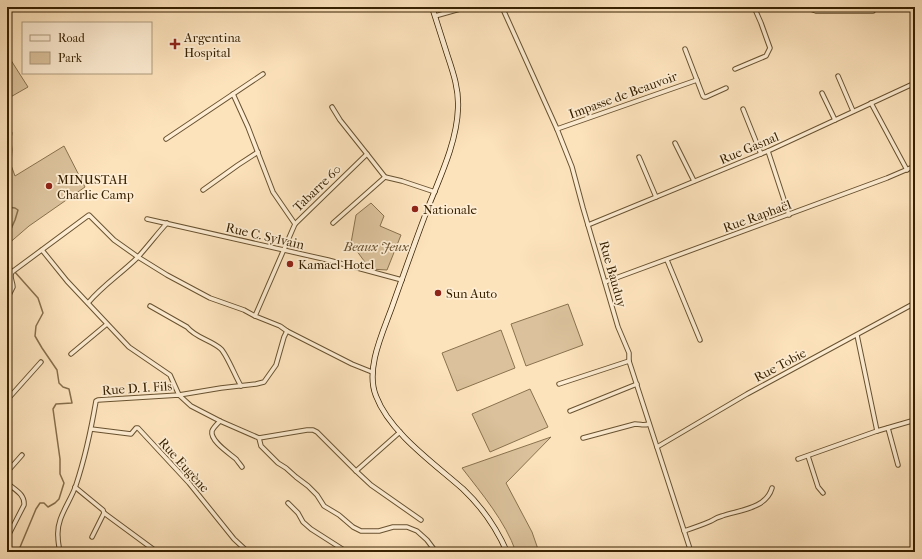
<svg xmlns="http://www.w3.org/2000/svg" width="922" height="559" viewBox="0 0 922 559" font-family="'IM FELL French Canon',serif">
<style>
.green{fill:#dbc29c;stroke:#89724e}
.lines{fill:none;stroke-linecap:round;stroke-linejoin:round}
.stream{stroke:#866e4b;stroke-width:1.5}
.street-casing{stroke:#685230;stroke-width:5.5}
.secondary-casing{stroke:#372101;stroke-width:6}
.street{stroke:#feedd3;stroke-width:3.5}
.secondary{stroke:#feedd3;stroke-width:4.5}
.poi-dot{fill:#8f2418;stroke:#feedd3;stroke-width:1.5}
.labels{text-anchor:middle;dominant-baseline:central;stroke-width:3.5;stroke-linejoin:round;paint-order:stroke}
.poi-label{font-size:13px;fill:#372101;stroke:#feedd3;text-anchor:start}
.street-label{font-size:13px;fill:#372101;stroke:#feedd3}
.park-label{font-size:13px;font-style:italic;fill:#685130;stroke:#feedd3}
</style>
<rect width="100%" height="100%" fill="#fde3bc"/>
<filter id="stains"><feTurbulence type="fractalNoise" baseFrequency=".005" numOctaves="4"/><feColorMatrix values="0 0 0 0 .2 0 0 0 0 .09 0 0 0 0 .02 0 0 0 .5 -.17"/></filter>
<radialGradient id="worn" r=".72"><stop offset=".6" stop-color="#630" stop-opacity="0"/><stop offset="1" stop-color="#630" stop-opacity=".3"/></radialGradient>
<g class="green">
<path d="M7 54 28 87 7 99Z"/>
<path d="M7 111 10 122V128L12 133 11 140 12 150 11 165 15 176 64 146 85 187 29 226 7 245Z"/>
<path d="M371 203 384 216 380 226 401 235 387 270 370 269 351 243 356 215Z"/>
<path d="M568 304 583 345 526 366 511 324Z"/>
<path d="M501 330 515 368 457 391 442 353Z"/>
<path d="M530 389 548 427 490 452 472 414Z"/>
<path d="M551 437 506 483 532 532 539 552H516C505 521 482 494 462 468Z"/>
</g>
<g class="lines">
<g class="stream">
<path d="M7 124 8 136 7 144"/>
<path d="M7 207 15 208 18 210 15 220 7 238"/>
<path d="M7 263 14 271 38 298 43 313 36 326 35 336 42 348 57 370 59 383 63 387 69 389 72 403 56 404 53 409 60 459V474L64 483 59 499 55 503 48 507 44 503H40L36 509 18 552"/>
</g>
<defs>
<g id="street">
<path d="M502 7 557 129 572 167 583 208 618 327 629 353V361L691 552"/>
<path d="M805 7 816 11H873"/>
<path d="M435 16 467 7"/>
<path d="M685 49 703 96 704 97H706L726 88"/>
<path d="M735 69 766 56 770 48 761 23 754 7"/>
<path d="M838 76 853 111"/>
<path d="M822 93 835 120"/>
<path d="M233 94 248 127 273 192 295 224"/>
<path d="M871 103 907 170"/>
<path d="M332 107 340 120 367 154"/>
<path d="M743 109 761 154"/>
<path d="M557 129 697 80"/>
<path d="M166 139 263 74"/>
<path d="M675 143 694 181"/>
<path d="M768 151 789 215"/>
<path d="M639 157 656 197"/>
<path d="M203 190 238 165 258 152"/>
<path d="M147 219 328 260 402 280"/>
<path d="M333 223 385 177"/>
<path d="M588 225 768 151 915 83"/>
<path d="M42 250 67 281 129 347 170 375 179 395 221 388 256 384 264 382 276 365 284 337 287 331"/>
<path d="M667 260 700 340"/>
<path d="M605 282 887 178 915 166"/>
<path d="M7 299 13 287C13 282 9 277 12 272L89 215 114 240 138 257 167 275 210 298 244 310 255 316 280 326 287 331 352 364 372 372"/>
<path d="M88 303C103 285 122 273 138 257 148 246 157 234 167 223"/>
<path d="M150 306 187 327C196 338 211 340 221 349 227 355 236 378 241 386"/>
<path d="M255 316 295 224 367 154 385 177 402 181 435 192"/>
<path d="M857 335 877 431"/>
<path d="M71 354 107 324"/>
<path d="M559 384 629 361"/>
<path d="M7 400 41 362"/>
<path d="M570 411 637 384"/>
<path d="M220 421C217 424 213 428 212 431 210 441 229 453 236 459 238 462 240 464 242 467"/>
<path d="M888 428 898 465"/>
<path d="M91 429 131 434 136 428H138L189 483 234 539 248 552"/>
<path d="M259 438 261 446 278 463 286 468 296 477 308 486 317 495 324 506 339 515 353 527 361 531H379L393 527H407L417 531 427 540 436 552"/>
<path d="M583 438 635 424C642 424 642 426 649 424"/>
<path d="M657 447 747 394 915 303"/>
<path d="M808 456 818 487 823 493"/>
<path d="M798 459 877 431 915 420"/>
<path d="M356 471 371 485 421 520"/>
<path d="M7 472 22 455"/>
<path d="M7 483C15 490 25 494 24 505L7 538"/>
<path d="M75 487 103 510 104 513 157 552"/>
<path d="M288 503 298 513 303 522 311 529 347 552"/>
<path d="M684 531C693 528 702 525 711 521 714 519 718 517 722 516 739 510 766 509 772 488"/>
<path d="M92 537 104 513"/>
<path d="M60 552C59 547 58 542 58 537 56 518 70 503 76 485 85 458 91 430 96 401L98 400 179 395 191 406 220 421 259 438 307 430H313L317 432 356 471 400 432"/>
</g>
<path id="secondary" d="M432 7C437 23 442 38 447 54 453 72 459 89 458 108 457 141 441 175 429 205 416 239 404 273 392 307 383 332 365 369 376 396 390 433 435 464 463 489 482 507 497 529 507 552"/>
</defs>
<use href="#street" class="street-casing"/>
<use href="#secondary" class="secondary-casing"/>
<use href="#street" class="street"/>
<use href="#secondary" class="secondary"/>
</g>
<g class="poi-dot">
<path d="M173 38h4v4h4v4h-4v4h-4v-4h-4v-4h4z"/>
<circle cx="49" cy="186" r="4"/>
<circle cx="415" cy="209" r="4"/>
<circle cx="290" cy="264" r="4"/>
<circle cx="438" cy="293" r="4"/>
</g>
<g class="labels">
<g class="poi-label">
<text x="184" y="37">Argentina<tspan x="184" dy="15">Hospital</tspan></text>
<text x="57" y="179">MINUSTAH<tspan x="57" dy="15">Charlie Camp</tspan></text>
<text x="423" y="209">Nationale</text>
<text x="298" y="264">Kamael Hotel</text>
<text x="446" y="293">Sun Auto</text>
</g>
<g class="street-label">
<text transform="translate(623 95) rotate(-20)">Impasse de Beauvoir</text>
<text transform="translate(749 148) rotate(-23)">Rue Gasnal</text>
<text transform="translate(317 188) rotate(-44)">Tabarre 60</text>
<text transform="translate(757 216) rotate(-20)">Rue Raphaël</text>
<text transform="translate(265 236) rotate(13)">Rue C. Sylvain</text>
<text transform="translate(613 274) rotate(74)">Rue Bauduy</text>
<text transform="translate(780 365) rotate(-28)">Rue Tobie</text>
<text transform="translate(137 388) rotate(-4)">Rue D. I. Fils</text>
<text transform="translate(184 465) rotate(48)">Rue Eugène</text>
</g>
<g class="park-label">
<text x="376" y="246">Beaux Jeux</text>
</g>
</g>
<rect width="922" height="559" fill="none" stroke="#fde3bc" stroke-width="24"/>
<rect x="8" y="8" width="906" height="543" fill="none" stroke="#372101" stroke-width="2"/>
<rect x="12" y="12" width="898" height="535" fill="none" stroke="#372101"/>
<rect x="22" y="22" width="130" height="52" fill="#feedd3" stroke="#ae9b7f"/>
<rect x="30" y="35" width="20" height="6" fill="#feedd3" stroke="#ae9b7f"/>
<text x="58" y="42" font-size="12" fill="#372101">Road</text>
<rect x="30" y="52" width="20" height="12" fill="#dbc29c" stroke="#ae9b7f"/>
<text x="58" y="62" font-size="12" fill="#372101">Park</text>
<rect width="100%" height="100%" filter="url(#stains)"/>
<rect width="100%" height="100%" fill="url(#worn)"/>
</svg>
